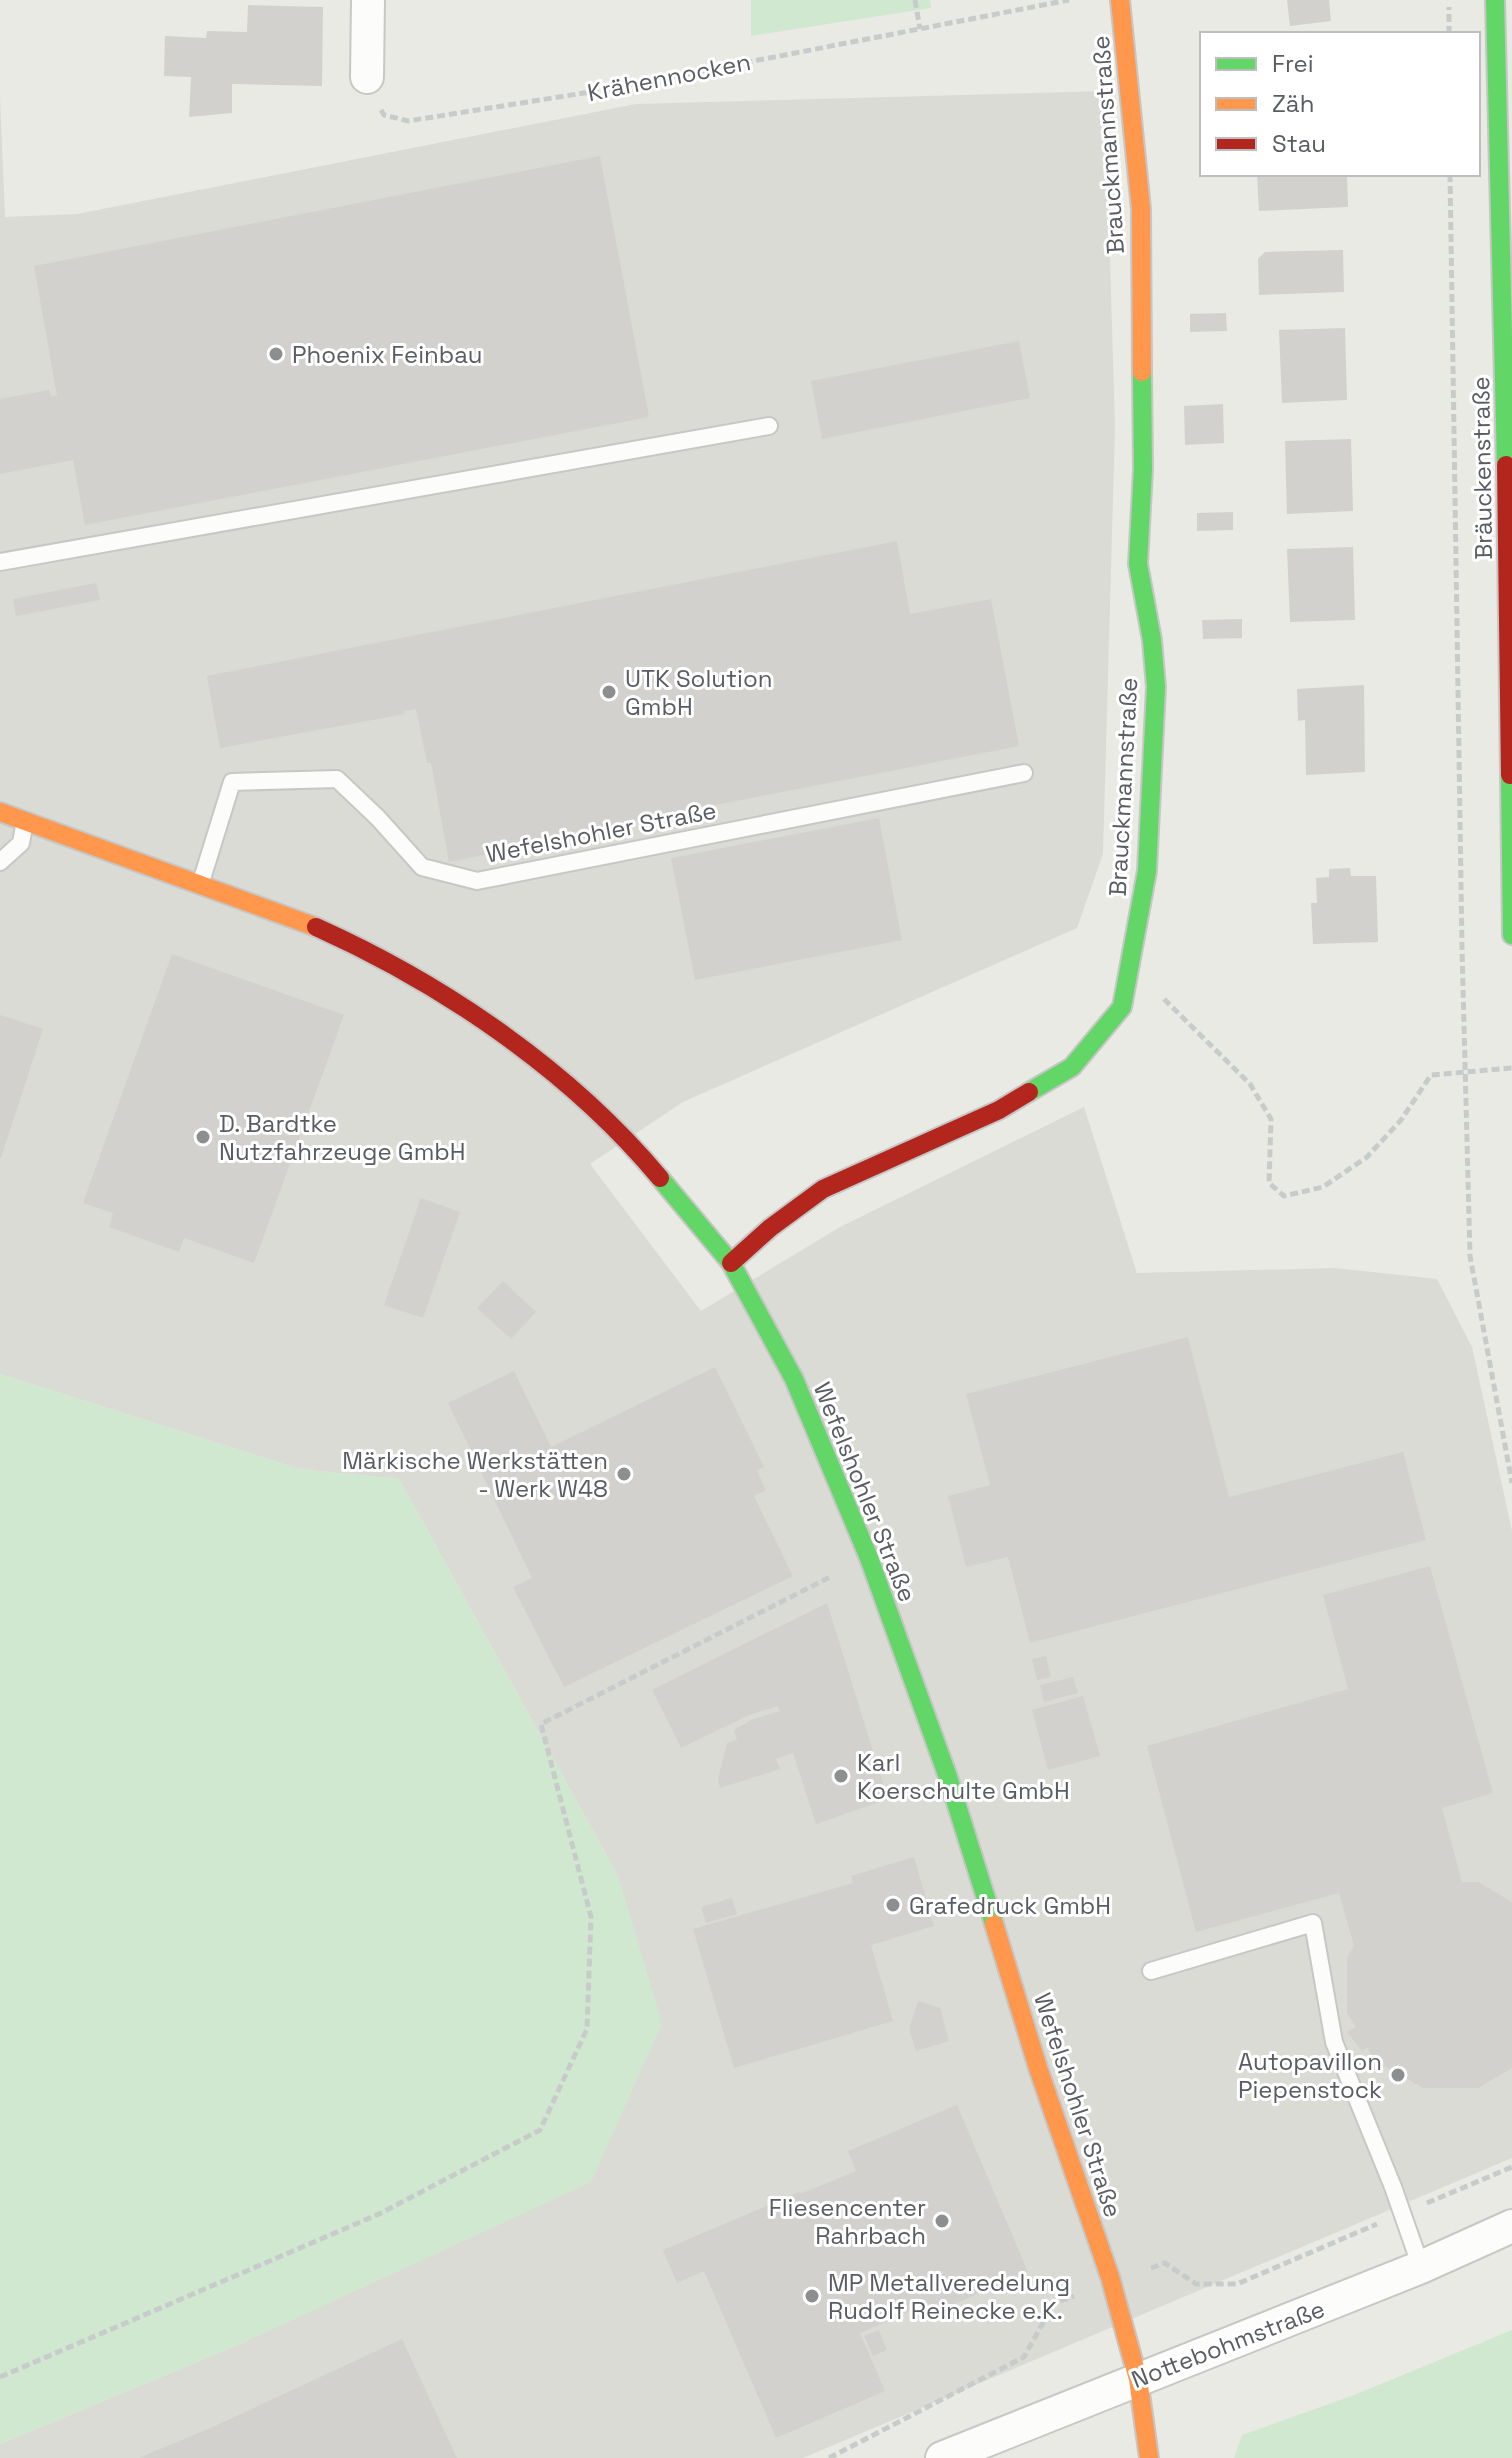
<svg xmlns="http://www.w3.org/2000/svg" width="1512" height="2458" viewBox="0 0 1512 2458" font-family="'Space Grotesk',sans-serif">
<style>
.industrial{fill:#dbdbd5}
.green{fill:#d1e8d0}
.building{fill:#d2d1ce}
.lines{fill:none;stroke-linecap:round;stroke-linejoin:round}
.lane-casing{stroke:#c6c8c6;stroke-width:20}
.street-casing{stroke:#c6c8c6;stroke-width:36}
.fast-casing{stroke:#c5c6c5;stroke-width:22}
.slow-casing{stroke:#c5c6c5;stroke-width:22}
.jam-casing{stroke:#c5c6c5;stroke-width:22}
.path{stroke:#c7ccca;stroke-width:5;stroke-dasharray:8 4;stroke-linecap:butt}
.lane{stroke:#fcfcfb;stroke-width:16}
.street{stroke:#fcfcfb;stroke-width:32}
.fast{stroke:#63d668;stroke-width:18}
.slow{stroke:#ff974d;stroke-width:18}
.jam{stroke:#b3261e;stroke-width:18}
.poi-dot{fill:#8c8e90;stroke:#fff;stroke-width:3}
.labels{text-anchor:middle;dominant-baseline:central;stroke-width:6;stroke-linejoin:round;paint-order:stroke}
.street-label{font-size:24px;fill:#595c62;stroke:#fff}
.poi-label{font-size:24px;fill:#595c62;stroke:#fff;text-anchor:start}
</style>
<rect width="100%" height="100%" fill="#eaeae4"/>
<path class="industrial" d="M1105 91 1115 427 1103 854 1077 928 683 1102 590 1164 701 1311 840 1227 1084 1107 1137 1273 1335 1268 1437 1279 1472 1347 1512 1531V2158L803 2458H0V2444L247 2341 618 1876 399 1479 299 1469 0 1374V96L5 217 77 214 636 104Z"/>
<g class="green">
<path d="M751 0H930L931 8 751 36Z"/>
<path d="M0 1374 299 1469 399 1479 618 1876 662 2023 591 2182 247 2341 0 2444Z"/>
<path d="M1512 2330V2458H1234L1242 2435 1354 2395Z"/>
</g>
<g class="building">
<path d="M1287 0H1329L1331 21 1290 26Z"/>
<path d="M248 5 323 7 322 86 232 84V113L189 117 191 77 164 76 165 36 206 38 207 31 247 32Z"/>
<path d="M600 156 649 417 85 525 73 460 0 474V399L49 390 51 396H57L34 266Z"/>
<path d="M1257 174H1347L1348 207 1259 211Z"/>
<path d="M1343 250 1344 292 1259 295 1258 259 1265 252Z"/>
<path d="M1226 313 1227 331 1190 332V314Z"/>
<path d="M1345 328 1347 400 1282 403 1279 330Z"/>
<path d="M1019 341 1030 398 822 439 811 381Z"/>
<path d="M1223 404 1224 443 1185 445 1184 406Z"/>
<path d="M1351 439 1353 511 1287 514 1285 441Z"/>
<path d="M1233 512V530L1197 531V513Z"/>
<path d="M897 541 910 614 991 599 1019 746 520 843V848L449 862 431 763H427L416 709 404 711 405 714 220 748 207 676Z"/>
<path d="M1353 547 1355 620 1290 622 1287 549Z"/>
<path d="M96 583 100 600 16 616 13 599Z"/>
<path d="M1242 619V638L1203 639 1202 620Z"/>
<path d="M1364 685 1365 772 1306 775 1305 720 1298 721 1297 689Z"/>
<path d="M879 818 902 940 695 980 671 858Z"/>
<path d="M1350 868 1351 876H1376L1378 942 1313 944 1311 903H1317L1316 878 1329 877V869Z"/>
<path d="M172 954 344 1015 254 1263 184 1238 179 1252 109 1227 113 1213 83 1203Z"/>
<path d="M0 1015 43 1029 1 1158H0Z"/>
<path d="M421 1198 460 1212 423 1318 384 1305Z"/>
<path d="M503 1281 536 1312 511 1339 477 1308Z"/>
<path d="M1188 1337 1229 1497 1403 1452 1426 1540 1030 1643 1008 1557 966 1567 948 1496 990 1485 966 1394Z"/>
<path d="M715 1367 764 1467 757 1471 766 1490 754 1496 793 1576 564 1687 513 1587 532 1578 448 1403 514 1371 551 1447Z"/>
<path d="M1430 1566 1493 1793 1442 1808 1462 1882H1478L1512 1902V2068L1478 2088H1423L1375 2061 1367 2047 1362 2051 1347 2032 1356 2027 1347 2013V1958L1354 1946 1339 1893 1196 1932 1147 1746 1348 1689 1323 1595Z"/>
<path d="M827 1603 888 1799 816 1824 793 1753 776 1759 780 1769 720 1788 718 1779 727 1743 737 1740 734 1730 753 1719 780 1711 778 1706 749 1715 681 1748 652 1690Z"/>
<path d="M1046 1656 1051 1677 1037 1680 1032 1659Z"/>
<path d="M1073 1677 1078 1693 1044 1702 1040 1685Z"/>
<path d="M1083 1696 1100 1756 1048 1770 1032 1710Z"/>
<path d="M914 1857 934 1926 871 1945 893 2021 734 2068 693 1929 853 1883 851 1876Z"/>
<path d="M732 1898 737 1914 706 1923 701 1907Z"/>
<path d="M918 2001 940 2008 949 2041 916 2051 909 2029Z"/>
<path d="M957 2105 1028 2272 920 2319 915 2309 860 2333 885 2391 776 2438 704 2271 677 2283 663 2250 799 2192 800 2194 856 2171 848 2151Z"/>
<path d="M879 2330 887 2350 873 2356 864 2336Z"/>
<path d="M402 2339 457 2458H139L215 2426Z"/>
</g>
<g class="lines">
<defs>
<g id="lane">
<path d="M0 562 769 426"/>
<path d="M0 862 21 843 25 821"/>
<path d="M201 882 232 782 337 779 378 818 422 867 477 881 1024 773"/>
<path d="M1151 1971 1313 1923 1334 2042 1393 2187 1421 2267"/>
</g>
<g id="street">
<path d="M367 77 368 0"/>
<path d="M942 2458 1421 2267 1512 2226"/>
</g>
<g id="fast">
<path d="M1495 0 1506 465"/>
<path d="M1510 775 1512 935"/>
<path d="M1029 1092 1072 1067 1122 1007 1147 871 1156 687 1152 640 1138 564 1143 469 1142 372"/>
<path d="M660 1178 731 1263 794 1379 869 1558 948 1777 994 1924"/>
</g>
<g id="slow">
<path d="M1120 0 1141 209 1142 372"/>
<path d="M0 812 316 927"/>
<path d="M994 1924 1038 2068 1110 2277 1138 2379 1149 2458"/>
</g>
<g id="jam">
<path d="M1506 465 1510 775"/>
<path d="M316 927C443 984 570 1070 660 1178"/>
<path d="M731 1263 770 1228 823 1189 999 1110 1029 1092"/>
</g>
</defs>
<use href="#lane" class="lane-casing"/>
<use href="#street" class="street-casing"/>
<use href="#fast" class="fast-casing"/>
<use href="#slow" class="slow-casing"/>
<use href="#jam" class="jam-casing"/>
<g class="path">
<path d="M915 0 920 29"/>
<path d="M1449 34V7"/>
<path d="M381 110 384 115 408 121 609 89 1069 0"/>
<path d="M1450 174 1462 948 1470 1256 1512 1483"/>
<path d="M1164 999 1250 1084 1271 1119 1269 1183 1284 1196 1323 1187 1367 1157 1401 1120 1431 1075 1512 1068"/>
<path d="M1427 2203 1512 2167"/>
<path d="M1151 2268 1165 2263 1196 2284H1237L1377 2224"/>
<path d="M0 2377 379 2214 540 2130 587 2029 591 1917 541 1724 832 1576"/>
<path d="M829 2458 1024 2357 1054 2303 1074 2296"/>
</g>
<use href="#lane" class="lane"/>
<use href="#street" class="street"/>
<use href="#fast" class="fast"/>
<use href="#slow" class="slow"/>
<use href="#jam" class="jam"/>
</g>
<g class="poi-dot">
<circle cx="276" cy="354" r="8"/>
<circle cx="609" cy="692" r="8"/>
<circle cx="203" cy="1137" r="8"/>
<circle cx="624" cy="1474" r="8"/>
<circle cx="841" cy="1776" r="8"/>
<circle cx="893" cy="1905" r="8"/>
<circle cx="1398" cy="2075" r="8"/>
<circle cx="942" cy="2221" r="8"/>
<circle cx="812" cy="2296" r="8"/>
</g>
<g class="labels">
<g class="street-label">
<text transform="translate(669 77) rotate(-11)">Krähennocken</text>
<text transform="translate(1108 145) rotate(-94)">Brauckmannstraße</text>
<text transform="translate(1482 468) rotate(-91)">Bräuckenstraße</text>
<text transform="translate(1123 787) rotate(-87)">Brauckmannstraße</text>
<text transform="translate(601 832) rotate(-11)">Wefelshohler Straße</text>
<text transform="translate(865 1492) rotate(68)">Wefelshohler Straße</text>
<text transform="translate(1078 2105) rotate(72)">Wefelshohler Straße</text>
<text transform="translate(1228 2344) rotate(-21)">Nottebohmstraße</text>
</g>
<g class="poi-label">
<text x="292" y="354">Phoenix Feinbau</text>
<text x="625" y="678">UTK Solution<tspan x="625" dy="28">GmbH</tspan></text>
<text x="219" y="1123">D. Bardtke<tspan x="219" dy="28">Nutzfahrzeuge GmbH</tspan></text>
<text x="608" y="1460" text-anchor="end">Märkische Werkstätten<tspan x="608" dy="28">- Werk W48</tspan></text>
<text x="857" y="1762">Karl<tspan x="857" dy="28">Koerschulte GmbH</tspan></text>
<text x="909" y="1905">Grafedruck GmbH</text>
<text x="1382" y="2061" text-anchor="end">Autopavillon<tspan x="1382" dy="28">Piepenstock</tspan></text>
<text x="926" y="2207" text-anchor="end">Fliesencenter<tspan x="926" dy="28">Rahrbach</tspan></text>
<text x="828" y="2282">MP Metallveredelung<tspan x="828" dy="28">Rudolf Reinecke e.K.</tspan></text>
</g>
</g>
<rect x="1200" y="32" width="280" height="144" fill="#ffffff" stroke="#bdbec0" stroke-width="2"/>
<rect x="1216" y="58" width="40" height="12" fill="#63d668" stroke="#bdbec0" stroke-width="2"/>
<text x="1272" y="72" font-size="24" fill="#595c62">Frei</text>
<rect x="1216" y="98" width="40" height="12" fill="#ff974d" stroke="#bdbec0" stroke-width="2"/>
<text x="1272" y="112" font-size="24" fill="#595c62">Zäh</text>
<rect x="1216" y="138" width="40" height="12" fill="#b3261e" stroke="#bdbec0" stroke-width="2"/>
<text x="1272" y="152" font-size="24" fill="#595c62">Stau</text>
</svg>
